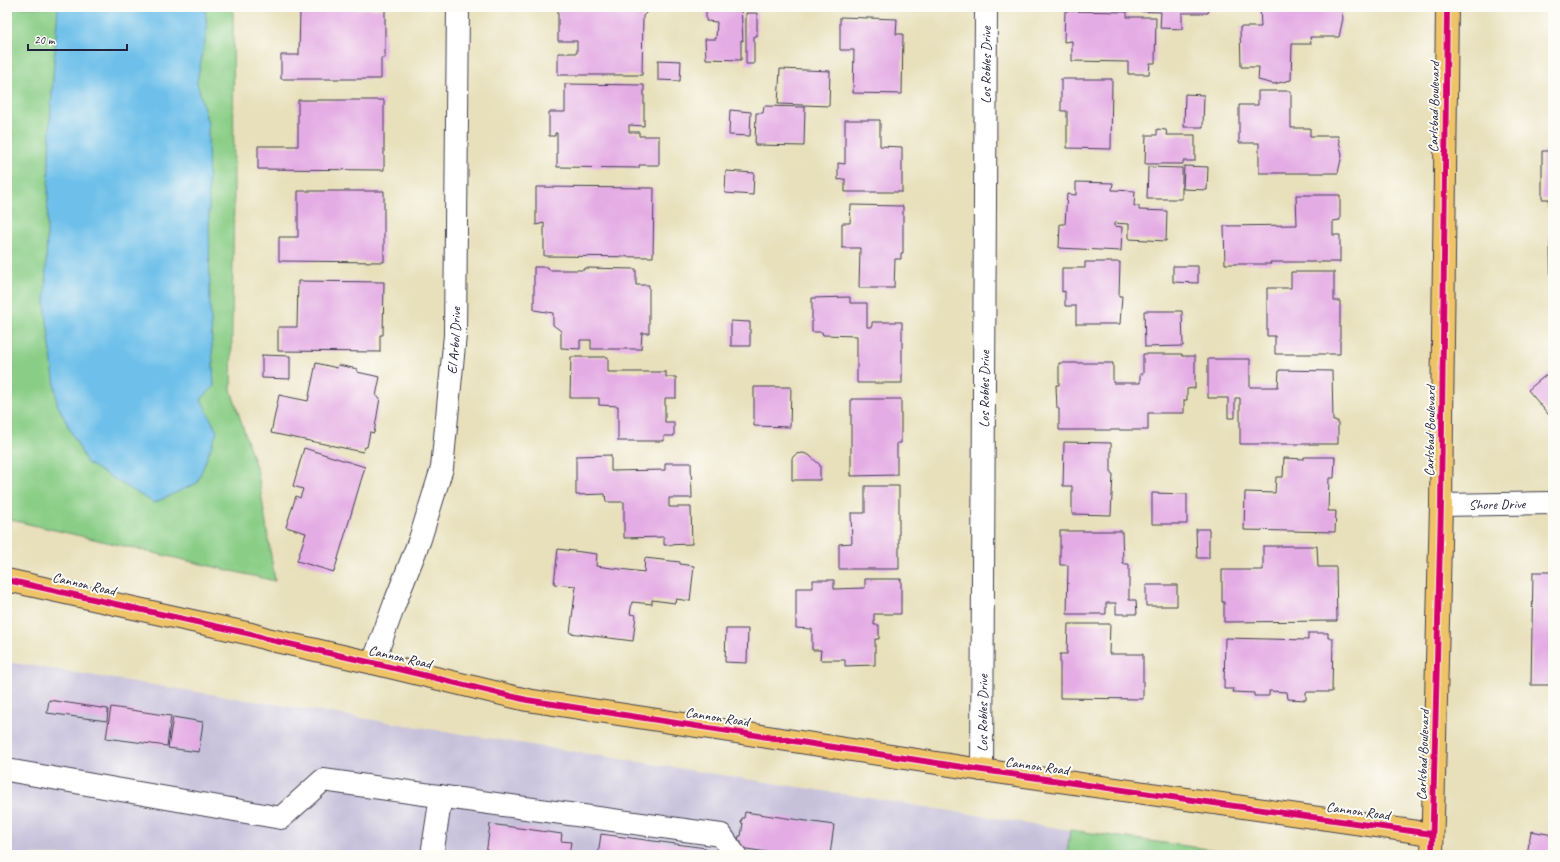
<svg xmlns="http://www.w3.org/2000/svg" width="1560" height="862" viewBox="0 0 1560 862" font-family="Caveat,sans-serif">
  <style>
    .industrial { fill: #c6c0da }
    .green { fill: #89cd86; stroke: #567860 }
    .water { fill: #6ec0ea; stroke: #487192 }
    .building { fill: #e4ace4 }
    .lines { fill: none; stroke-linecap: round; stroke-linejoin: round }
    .minor-casing { stroke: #403e4e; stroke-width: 24 }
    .major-casing { stroke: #403e4e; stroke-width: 24 }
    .minor { stroke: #fff; stroke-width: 22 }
    .major { stroke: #efc469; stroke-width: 22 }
    .cycleway-casing { stroke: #fdfcf7; stroke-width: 8 }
    .cycleway { stroke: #d6006c; stroke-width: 6 }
    .labels { text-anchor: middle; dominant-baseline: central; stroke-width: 4; stroke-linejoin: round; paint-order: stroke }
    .street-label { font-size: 14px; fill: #22223b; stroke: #fdfcf7 }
  </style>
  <rect width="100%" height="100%" fill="#fdfcf7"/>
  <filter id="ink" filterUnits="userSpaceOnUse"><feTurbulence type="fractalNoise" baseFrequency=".025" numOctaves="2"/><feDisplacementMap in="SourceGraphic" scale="8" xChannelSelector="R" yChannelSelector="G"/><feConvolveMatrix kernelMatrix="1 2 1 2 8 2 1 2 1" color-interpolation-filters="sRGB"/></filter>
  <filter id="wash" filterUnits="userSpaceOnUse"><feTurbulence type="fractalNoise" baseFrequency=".012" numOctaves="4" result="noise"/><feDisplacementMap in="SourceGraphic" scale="16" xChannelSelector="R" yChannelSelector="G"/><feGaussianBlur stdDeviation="0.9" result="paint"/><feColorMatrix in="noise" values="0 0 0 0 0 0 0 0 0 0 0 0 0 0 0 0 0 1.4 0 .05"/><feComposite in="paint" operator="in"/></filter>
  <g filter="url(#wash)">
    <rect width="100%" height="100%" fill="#e8e0bb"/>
    <path class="industrial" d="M 7,662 L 1070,830 L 1067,855 L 7,855 Z"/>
    <path class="green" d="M 7,7 L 233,7 L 234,190 L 231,390 L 258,474 L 275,581 L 7,519 Z
      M 1070,830 L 1251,855 L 1067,855 Z"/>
    <path class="water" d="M 58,7 L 205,7 L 207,30 L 197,82 L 208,124 L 210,302 L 214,387 L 201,399 L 217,432 L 197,483 L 154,503 L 87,463 L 57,404 L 45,304 L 50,121 Z"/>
    <g id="blocks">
      <path class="building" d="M 558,7 L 647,7 L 647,12 L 643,16 L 642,75 L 558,75 L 558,53 L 577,53 L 577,41 L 558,41 Z
        M 706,7 L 741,7 L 743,41 L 741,40 L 741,60 L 706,59 L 705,39 L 716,39 L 717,22 L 706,21 Z
        M 1126,7 L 1209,7 L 1208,13 L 1182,13 L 1182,29 L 1160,28 L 1161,12 L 1126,11 Z
        M 1260,7 L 1340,7 L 1343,18 L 1339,37 L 1310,37 L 1311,44 L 1292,44 L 1291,80 L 1274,84 L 1258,80 L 1259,67 L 1241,67 L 1240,27 L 1261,27 Z
        M 300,9 L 385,9 L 385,58 L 381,58 L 381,79 L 281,79 L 281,55 L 299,55 Z
        M 1065,11 L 1126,12 L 1127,12 L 1127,17 L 1156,17 L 1155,63 L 1150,63 L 1149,74 L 1128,74 L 1128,62 L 1072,61 L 1072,41 L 1064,42 Z
        M 746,13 L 757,13 L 757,36 L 754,36 L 754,64 L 746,64 Z
        M 840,17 L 897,19 L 896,34 L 903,34 L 902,94 L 853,93 L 854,50 L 840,50 Z
        M 658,60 L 681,61 L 680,81 L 658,80 Z
        M 780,69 L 830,71 L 829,106 L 778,104 Z
        M 1061,79 L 1112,79 L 1111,149 L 1067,148 L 1067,111 L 1061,111 Z
        M 565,84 L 644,85 L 644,126 L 629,125 L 629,132 L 639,132 L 639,136 L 659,136 L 659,165 L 639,165 L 639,168 L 557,167 L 557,133 L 555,133 L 555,136 L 549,136 L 549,112 L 565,112 Z
        M 1258,91 L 1291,91 L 1291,128 L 1310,128 L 1310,136 L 1338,136 L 1342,155 L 1338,173 L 1259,173 L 1259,143 L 1239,143 L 1239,105 L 1258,105 Z
        M 1185,94 L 1204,95 L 1203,127 L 1184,127 Z
        M 298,100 L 384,100 L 384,170 L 258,169 L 258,146 L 298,146 Z
        M 764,106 L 805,107 L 804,146 L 755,145 L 756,113 L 763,113 Z
        M 730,110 L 751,112 L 750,136 L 729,135 Z
        M 845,120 L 880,120 L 880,146 L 902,147 L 902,192 L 845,192 L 845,179 L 838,180 L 838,163 L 845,164 Z
        M 1549,124 L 1553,124 L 1553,225 L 1549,225 L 1549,199 L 1542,199 L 1542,151 L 1549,151 Z
        M 1157,129 L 1166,130 L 1167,135 L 1195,135 L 1195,161 L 1183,161 L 1183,164 L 1145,164 L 1146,135 L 1157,135 Z
        M 1184,166 L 1208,167 L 1207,190 L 1183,189 Z
        M 1148,167 L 1182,168 L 1182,199 L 1147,199 Z
        M 726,171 L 754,173 L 753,195 L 725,193 Z
        M 1076,182 L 1113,183 L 1112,190 L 1135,191 L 1134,206 L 1139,206 L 1139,210 L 1167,211 L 1166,241 L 1129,239 L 1129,224 L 1114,223 L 1114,226 L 1122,227 L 1121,251 L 1059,248 L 1060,224 L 1065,224 L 1067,194 L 1076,195 Z
        M 536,187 L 654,188 L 653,257 L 544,256 L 544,223 L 536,225 Z
        M 298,191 L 384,191 L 384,262 L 279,261 L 279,237 L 298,237 Z
        M 1296,195 L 1340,195 L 1340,220 L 1333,221 L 1333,235 L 1340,235 L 1340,262 L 1270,262 L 1271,264 L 1225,264 L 1224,226 L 1297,225 Z
        M 851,205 L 903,206 L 903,253 L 901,253 L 901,259 L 895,259 L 894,288 L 859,288 L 860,248 L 842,248 L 842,223 L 850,223 Z
        M 1550,241 L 1553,241 L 1553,305 L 1551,305 Z
        M 1085,262 L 1120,262 L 1119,296 L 1122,296 L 1120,324 L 1076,324 L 1076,306 L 1065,306 L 1065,291 L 1062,292 L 1062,268 L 1085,268 Z
        M 1173,266 L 1198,266 L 1198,283 L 1173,282 Z
        M 534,267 L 548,267 L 549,270 L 584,270 L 584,268 L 636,269 L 636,285 L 649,285 L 649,333 L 642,333 L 641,349 L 591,349 L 591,340 L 580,340 L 580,349 L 561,348 L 561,331 L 553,325 L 553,313 L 534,310 Z
        M 1291,272 L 1334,272 L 1334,301 L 1340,301 L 1340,354 L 1275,354 L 1275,336 L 1267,336 L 1267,288 L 1291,288 Z
        M 298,281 L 384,282 L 383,335 L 380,335 L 380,352 L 278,351 L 278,327 L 297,327 Z
        M 850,297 L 850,303 L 867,303 L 867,327 L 872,327 L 872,322 L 902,322 L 902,383 L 857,383 L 857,336 L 823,335 L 822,332 L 812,332 L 812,298 Z
        M 1551,307 L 1553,307 L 1553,331 L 1550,332 Z
        M 1144,311 L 1182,311 L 1183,346 L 1145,347 Z
        M 731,321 L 750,322 L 750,346 L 731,346 Z
        M 1143,354 L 1182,354 L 1182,356 L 1195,356 L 1195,388 L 1187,389 L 1187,400 L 1184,400 L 1184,413 L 1148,413 L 1148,430 L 1059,430 L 1059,409 L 1057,408 L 1056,385 L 1059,385 L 1059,363 L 1113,363 L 1113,383 L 1140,383 L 1140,374 L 1143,374 Z
        M 262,355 L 290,356 L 290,379 L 262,378 Z
        M 571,357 L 608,357 L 608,372 L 666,372 L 666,377 L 676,377 L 676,398 L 665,398 L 665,422 L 674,422 L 674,436 L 664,436 L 664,441 L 618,441 L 618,406 L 599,405 L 599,398 L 570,398 Z
        M 1208,359 L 1250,359 L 1250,387 L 1278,387 L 1279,370 L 1332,371 L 1333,421 L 1338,421 L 1338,444 L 1240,444 L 1240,398 L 1235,398 L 1235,418 L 1228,418 L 1228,398 L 1208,398 Z
        M 316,363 L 337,368 L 338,365 L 358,369 L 357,372 L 380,377 L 376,396 L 380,398 L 374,433 L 370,432 L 367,447 L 365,447 L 363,452 L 271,433 L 279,395 L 308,401 Z
        M 1553,369 L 1553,420 L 1528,390 Z
        M 754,387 L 791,387 L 790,427 L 754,426 Z
        M 851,399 L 901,399 L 901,443 L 897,443 L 897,475 L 851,476 Z
        M 1064,442 L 1111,443 L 1111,474 L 1113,474 L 1111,515 L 1072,514 L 1072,486 L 1063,486 Z
        M 304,448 L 365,467 L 334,572 L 297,561 L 306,533 L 286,527 L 296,496 L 300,498 L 303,489 L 293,486 Z
        M 803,453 L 809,455 L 820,465 L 820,480 L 792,480 L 792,458 L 796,454 Z
        M 611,455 L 611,471 L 665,470 L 665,463 L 691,463 L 692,498 L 669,498 L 669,507 L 691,507 L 692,544 L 664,545 L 664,537 L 624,538 L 624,502 L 606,502 L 605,494 L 576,495 L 576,456 Z
        M 1304,457 L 1335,457 L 1334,478 L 1329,478 L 1328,511 L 1336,511 L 1335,532 L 1244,530 L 1245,492 L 1275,493 L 1276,477 L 1283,477 L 1284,458 L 1304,459 Z
        M 865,486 L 899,486 L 899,569 L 839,569 L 839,544 L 852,543 L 851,513 L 865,513 Z
        M 1152,493 L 1187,494 L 1187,524 L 1152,524 Z
        M 1196,529 L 1209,529 L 1209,558 L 1197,558 Z
        M 1060,531 L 1122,531 L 1123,564 L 1129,564 L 1129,600 L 1136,600 L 1137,614 L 1116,614 L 1116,603 L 1106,603 L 1106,614 L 1067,614 L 1068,565 L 1060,565 Z
        M 1263,546 L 1317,546 L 1318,567 L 1336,567 L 1337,621 L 1224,622 L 1224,602 L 1222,602 L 1222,570 L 1263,570 Z
        M 558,549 L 597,554 L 596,566 L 644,572 L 645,558 L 680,562 L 680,564 L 694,566 L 690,601 L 676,599 L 675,603 L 652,600 L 652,604 L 632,602 L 630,614 L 636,615 L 633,641 L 570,633 L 576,586 L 554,584 Z
        M 1533,572 L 1553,572 L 1553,685 L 1531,685 Z
        M 865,579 L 901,579 L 901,614 L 874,614 L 874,625 L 879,625 L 879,639 L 875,639 L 875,665 L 845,666 L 845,660 L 820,660 L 821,650 L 812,650 L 812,629 L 796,628 L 796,588 L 813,588 L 813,580 L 834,580 L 834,589 L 865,588 Z
        M 1146,585 L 1177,585 L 1177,606 L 1146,606 Z
        M 1068,624 L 1110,624 L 1109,654 L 1143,654 L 1143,699 L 1060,698 L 1060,654 L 1067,654 Z
        M 726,629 L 748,629 L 747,663 L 725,662 Z
        M 1308,633 L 1328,633 L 1328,638 L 1333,638 L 1332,692 L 1306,692 L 1306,700 L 1288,699 L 1287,692 L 1269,691 L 1269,696 L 1254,696 L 1254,693 L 1233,692 L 1234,689 L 1224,689 L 1225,638 L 1308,640 Z
        M 49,700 L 108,709 L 107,721 L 47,713 Z
        M 111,707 L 171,716 L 167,746 L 106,738 Z
        M 173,717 L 203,722 L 199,752 L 168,748 Z
        M 745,812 L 834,825 L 830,855 L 787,855 L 740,848 L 741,841 L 738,841 L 739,836 L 741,836 L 743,823 L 741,823 L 742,818 L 744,818 Z
        M 490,824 L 562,834 L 561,841 L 571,842 L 569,855 L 486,855 Z
        M 1531,831 L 1553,835 L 1553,855 L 1527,855 Z
        M 601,834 L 706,848 L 705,855 L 598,855 Z"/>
    </g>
  </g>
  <g filter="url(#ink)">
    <use href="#blocks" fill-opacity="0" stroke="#403e4e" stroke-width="1"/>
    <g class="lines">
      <defs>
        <g id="minor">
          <path id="s1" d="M 1441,505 L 1553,503"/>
          <path id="s2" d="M 373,663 L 396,600 L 420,539 L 442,468 L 455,335 L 458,7"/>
          <path d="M 7,770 L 281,818 L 323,780 L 721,835 L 735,855"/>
          <path id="s3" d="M 982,770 L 986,7"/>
          <path d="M 432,855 L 441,796"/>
        </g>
        <path id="major" d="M 7,580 L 251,634 L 267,639 L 373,663 L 527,700 L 982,770 L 1432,834
          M 1432,855 L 1441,505 L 1447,7"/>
      </defs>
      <use href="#minor" class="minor-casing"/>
      <use href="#major" class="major-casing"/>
      <use href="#minor" class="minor"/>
      <use href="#major" class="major"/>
      <defs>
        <path id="cycleway" d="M 7,580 L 251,634 L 267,639 L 373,663 L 527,700 L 982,770 L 1432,834
          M 1432,855 L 1441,505 L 1447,7"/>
      </defs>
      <use href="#cycleway" class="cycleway-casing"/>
      <use href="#cycleway" class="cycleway"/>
    </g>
  </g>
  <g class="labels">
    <g class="street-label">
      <text stroke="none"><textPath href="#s3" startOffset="705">Los Robles Drive</textPath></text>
      <text transform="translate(1434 107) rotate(-89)">Carlsbad Boulevard</text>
      <text stroke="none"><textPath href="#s2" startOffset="335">El Arbol Drive</textPath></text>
      <text stroke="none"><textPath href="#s3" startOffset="381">Los Robles Drive</textPath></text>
      <text transform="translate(1430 431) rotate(-89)">Carlsbad Boulevard</text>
      <text stroke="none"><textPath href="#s1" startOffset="56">Shore Drive</textPath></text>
      <text transform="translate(84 584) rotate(13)">Cannon Road</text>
      <text transform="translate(400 657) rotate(13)">Cannon Road</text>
      <text stroke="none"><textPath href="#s3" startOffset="57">Los Robles Drive</textPath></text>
      <text transform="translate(717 717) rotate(9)">Cannon Road</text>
      <text transform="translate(1423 755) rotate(-88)">Carlsbad Boulevard</text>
      <text transform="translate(1037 766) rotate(8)">Cannon Road</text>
      <text transform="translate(1358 811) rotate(8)">Cannon Road</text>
    </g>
  </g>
  <rect width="1560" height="862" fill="none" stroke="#fdfcf7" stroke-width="24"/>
  <path d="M28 44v6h99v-6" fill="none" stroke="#22223b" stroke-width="2"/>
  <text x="34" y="44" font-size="12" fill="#22223b" stroke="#fdfcf7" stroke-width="3" paint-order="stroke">20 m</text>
</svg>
